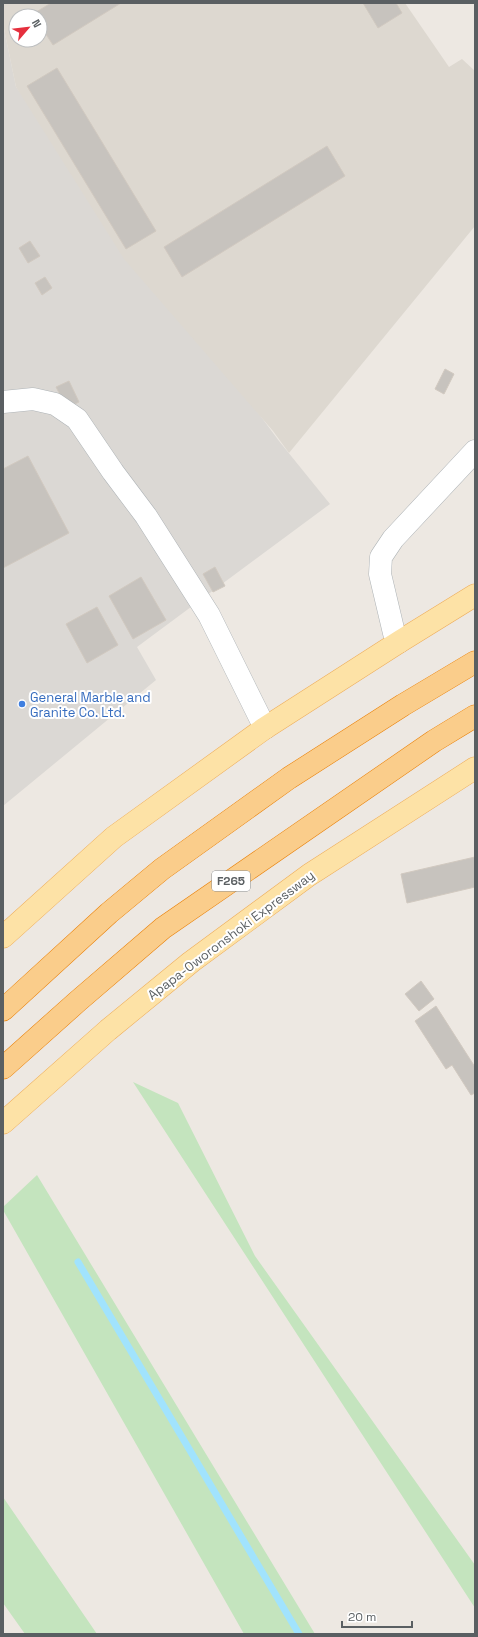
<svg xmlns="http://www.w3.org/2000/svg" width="478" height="1637" viewBox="0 0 478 1637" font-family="'Space Grotesk',sans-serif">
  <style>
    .industrial { fill: #dbd8d4 }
    .education { fill: #ddd8d0; fill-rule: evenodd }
    .green { fill: #c4e4be }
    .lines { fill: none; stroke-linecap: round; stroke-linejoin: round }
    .stream { stroke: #a1e3fd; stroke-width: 7 }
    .building { fill: #c7c3be; stroke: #d1c9c0 }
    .minor-casing { stroke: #afb4b7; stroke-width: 23 }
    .major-casing { stroke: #eead5a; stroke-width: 23 }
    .highway-casing { stroke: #e97f05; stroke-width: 23 }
    .minor { stroke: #fff; stroke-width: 22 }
    .major { stroke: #fde2a6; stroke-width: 22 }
    .highway { stroke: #facd8b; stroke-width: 22 }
    .shop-dot { fill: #3f7fe0; stroke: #fff; stroke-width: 1.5 }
    .labels { text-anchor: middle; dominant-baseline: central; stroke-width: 4; stroke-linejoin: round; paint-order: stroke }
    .shield { fill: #fff; stroke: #8c8f91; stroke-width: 1 }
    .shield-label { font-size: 12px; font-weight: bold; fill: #5a5f62 }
    .shop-label { font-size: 13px; fill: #366cbe; stroke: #fff; text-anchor: start }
    .street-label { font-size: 13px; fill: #5a5f62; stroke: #fff }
  </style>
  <rect width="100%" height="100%" fill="#ede8e2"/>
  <path class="industrial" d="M 3,24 L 16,87 L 279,441 L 330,504 L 137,647 L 156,680 L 3,806 Z"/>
  <path class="education" d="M 3,3 L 405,3 L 449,67 L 462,59 L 475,71 L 475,226 L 289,453 L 273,431 L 124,259 L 16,87 L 3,24 ZM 16,16 L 40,16 L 40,40 L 16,40 Z"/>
  <path class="green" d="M 133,1082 L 178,1103 L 255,1256 L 475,1565 L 475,1608 Z
    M 37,1175 L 315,1634 L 244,1634 L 3,1210 L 3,1207 Z
    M 3,1497 L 97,1634 L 25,1634 L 3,1603 Z"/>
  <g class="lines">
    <path class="stream" d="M 78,1262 L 299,1634"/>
  </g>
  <path class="building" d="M 51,3 L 121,3 L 53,45 L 40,25 L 40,16 L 35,16 L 33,14 Z
    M 363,3 L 396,3 L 402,13 L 378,28 Z
    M 57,68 L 156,231 L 126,249 L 27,86 Z
    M 327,146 L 345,176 L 182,277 L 164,247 Z
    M 30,241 L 40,256 L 28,263 L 19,248 Z
    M 45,277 L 52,288 L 42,295 L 35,283 Z
    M 445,369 L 454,374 L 444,394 L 435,389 Z
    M 69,381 L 79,402 L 67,408 L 56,387 Z
    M 28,456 L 69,533 L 3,568 L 3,469 Z
    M 215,567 L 225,586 L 213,592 L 203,574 Z
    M 141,577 L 166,620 L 133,639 L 109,596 Z
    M 97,607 L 118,645 L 87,663 L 66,624 Z
    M 475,857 L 475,887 L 407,903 L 401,874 Z
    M 421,981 L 434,999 L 419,1011 L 405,994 Z
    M 436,1006 L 475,1067 L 475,1093 L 471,1095 L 452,1065 L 446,1069 L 415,1021 Z"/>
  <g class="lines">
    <defs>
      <path id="minor" d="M 3,402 L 33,399 L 55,404 L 77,419 L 113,472 L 146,516 L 209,615 L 265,728
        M 399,642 L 394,633 L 380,574 L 381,557 L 393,539 L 475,451"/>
      <path id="major" d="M 3,937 L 114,837 L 265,728 L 399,642 L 475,595
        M 3,1123 L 108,1030 L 191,962 L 309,875 L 475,768"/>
      <path id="highway" d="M 3,1010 L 109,913 L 162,869 L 289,778 L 403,705 L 475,662
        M 3,1068 L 78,1001 L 163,928 L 434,741 L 475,716"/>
    </defs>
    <use href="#minor" class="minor-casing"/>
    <use href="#major" class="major-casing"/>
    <use href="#highway" class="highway-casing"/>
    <use href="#minor" class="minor"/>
    <use href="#major" class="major"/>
    <use href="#highway" class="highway"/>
  </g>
  <circle class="shop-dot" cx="22" cy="704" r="4"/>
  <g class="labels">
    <rect class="shield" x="212" y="871" width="38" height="20" rx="3"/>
    <g class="shield-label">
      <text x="231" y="881">F265</text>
    </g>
    <g class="shop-label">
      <text x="30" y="697">General Marble and<tspan x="30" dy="15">Granite Co. Ltd.</tspan></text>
    </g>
    <g class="street-label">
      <text transform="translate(231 935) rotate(-37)">Apapa-Oworonshoki Expressway</text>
    </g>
  </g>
  <rect width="478" height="1637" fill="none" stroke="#5a5f62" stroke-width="8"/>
  <g transform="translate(28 28) rotate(62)"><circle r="19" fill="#ffffff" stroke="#bdbfc0"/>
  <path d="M0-3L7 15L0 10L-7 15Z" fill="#e52f3d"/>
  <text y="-6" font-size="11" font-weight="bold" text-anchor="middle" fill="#5a5f62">N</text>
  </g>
  <path d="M342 1621v6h70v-6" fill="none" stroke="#5a5f62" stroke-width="2"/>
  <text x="348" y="1621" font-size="12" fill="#5a5f62" stroke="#ffffff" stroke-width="3" paint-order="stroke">20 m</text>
</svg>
